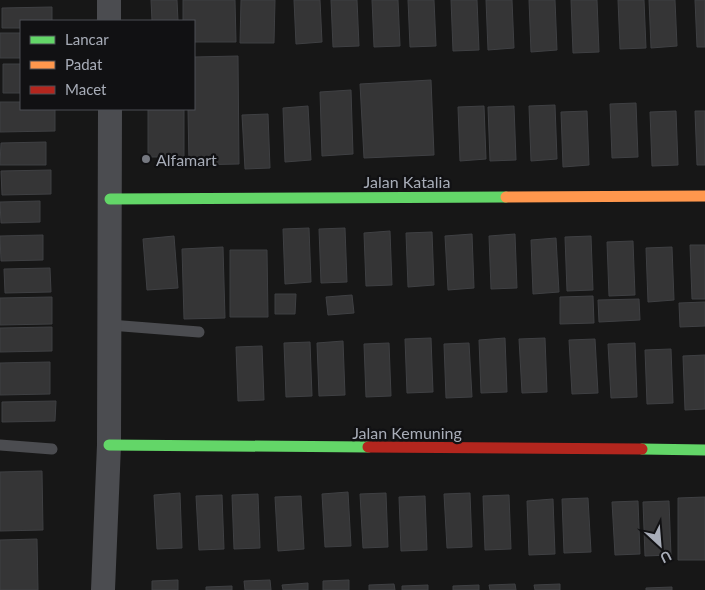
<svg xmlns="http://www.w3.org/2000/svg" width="705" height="590" viewBox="0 0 705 590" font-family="Lato,sans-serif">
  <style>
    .building { fill: #353536; stroke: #3f4043 }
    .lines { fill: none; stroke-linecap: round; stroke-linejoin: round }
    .lane { stroke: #4b4c50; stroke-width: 11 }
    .street { stroke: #4b4c50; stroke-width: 24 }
    .fast { stroke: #63d668; stroke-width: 11 }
    .slow { stroke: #ff974d; stroke-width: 11 }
    .jam { stroke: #b3261e; stroke-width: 11 }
    .poi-dot { fill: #757880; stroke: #111113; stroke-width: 2 }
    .labels { text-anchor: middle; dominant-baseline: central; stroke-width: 4.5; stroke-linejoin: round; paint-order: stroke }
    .poi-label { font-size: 16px; fill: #a8adb8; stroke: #111113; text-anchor: start }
    .street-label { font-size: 16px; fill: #a8adb8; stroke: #111113 }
  </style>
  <rect width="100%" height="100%" fill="#171717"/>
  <path class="building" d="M 151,0 L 177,0 L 178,21 L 152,21 Z
    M 183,0 L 235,0 L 236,42 L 194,42 L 194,21 L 183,21 Z
    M 241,0 L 275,0 L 274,43 L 240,43 Z
    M 294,0 L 320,0 L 322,42 L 296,44 Z
    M 331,0 L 357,0 L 359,46 L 333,47 Z
    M 372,0 L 398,0 L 400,46 L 374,47 Z
    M 408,0 L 434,0 L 436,46 L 410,47 Z
    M 451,0 L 477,0 L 479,50 L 453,51 Z
    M 486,0 L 512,0 L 514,48 L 488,50 Z
    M 529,0 L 555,0 L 557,50 L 531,52 Z
    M 571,0 L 597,0 L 599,52 L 573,53 Z
    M 618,0 L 644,0 L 646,48 L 620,49 Z
    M 649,0 L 675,0 L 677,46 L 651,48 Z
    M 695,0 L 705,0 L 705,47 L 697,47 Z
    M 52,7 L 52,21 L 21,21 L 21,28 L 2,28 L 2,8 Z
    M 0,33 L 21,33 L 21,58 L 0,58 Z
    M 238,56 L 239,164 L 189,165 L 188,109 L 194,109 L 194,57 Z
    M 3,64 L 21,64 L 21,93 L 3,93 Z
    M 431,80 L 434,155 L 364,158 L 360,84 Z
    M 351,90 L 353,154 L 322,156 L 320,92 Z
    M 0,102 L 21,102 L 21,109 L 55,109 L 55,131 L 0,132 Z
    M 636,103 L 638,157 L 612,158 L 610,104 Z
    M 555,105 L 557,159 L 531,161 L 529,106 Z
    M 308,106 L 311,160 L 285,162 L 283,108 Z
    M 484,106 L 486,159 L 460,161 L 458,107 Z
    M 514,106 L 516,160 L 490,161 L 488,107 Z
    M 148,109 L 184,109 L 184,157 L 148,157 Z
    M 587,111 L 589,165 L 563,167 L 561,112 Z
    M 676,111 L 678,165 L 652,166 L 650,112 Z
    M 695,111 L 705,111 L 705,165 L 697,165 Z
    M 268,114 L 270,168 L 245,169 L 242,115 Z
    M 46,142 L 46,165 L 0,165 L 1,143 Z
    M 51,170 L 51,194 L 2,195 L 1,171 Z
    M 40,201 L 40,222 L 1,223 L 0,202 Z
    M 309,228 L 311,282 L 285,284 L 283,229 Z
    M 345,228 L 347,282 L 321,283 L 319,229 Z
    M 390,231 L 392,285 L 366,286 L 364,233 Z
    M 432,232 L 434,285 L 408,287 L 406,233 Z
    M 472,234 L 474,288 L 448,290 L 445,236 Z
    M 515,234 L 517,288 L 491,289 L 489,236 Z
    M 43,235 L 43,260 L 1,261 L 0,236 Z
    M 174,236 L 178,288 L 147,290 L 143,239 Z
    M 591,236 L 593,290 L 567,291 L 565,237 Z
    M 556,238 L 559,292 L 533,294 L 531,240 Z
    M 633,241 L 635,295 L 609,296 L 607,242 Z
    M 690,245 L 705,245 L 705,299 L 692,299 Z
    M 223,247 L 225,318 L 184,319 L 182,249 Z
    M 672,247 L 674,300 L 648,302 L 646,248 Z
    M 230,250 L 267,250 L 268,317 L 230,317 Z
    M 50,268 L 51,292 L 5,293 L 4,269 Z
    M 275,294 L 296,294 L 295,314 L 275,314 Z
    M 352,295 L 354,313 L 328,315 L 326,297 Z
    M 593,296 L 594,323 L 560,324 L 560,297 Z
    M 52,297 L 52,324 L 0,325 L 0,298 Z
    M 639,299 L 640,320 L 599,322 L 598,300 Z
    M 705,302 L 705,326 L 680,327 L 679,303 Z
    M 52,327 L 52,351 L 0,352 L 0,328 Z
    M 431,338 L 433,392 L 407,393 L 405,339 Z
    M 505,338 L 507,392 L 481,393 L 479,340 Z
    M 545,338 L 547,392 L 522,393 L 519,339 Z
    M 595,339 L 598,393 L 572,394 L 569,340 Z
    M 343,341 L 345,395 L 319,396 L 317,343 Z
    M 310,342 L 312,396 L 286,397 L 284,343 Z
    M 389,343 L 391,396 L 366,397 L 364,344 Z
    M 469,343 L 472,397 L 446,398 L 444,344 Z
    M 635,343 L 637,397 L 611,398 L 608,344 Z
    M 262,346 L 264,400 L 238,401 L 236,347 Z
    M 671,349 L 673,403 L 647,404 L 645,350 Z
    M 705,355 L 705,409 L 685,410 L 683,356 Z
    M 50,362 L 50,394 L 0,395 L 0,363 Z
    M 56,401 L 55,421 L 2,422 L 2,402 Z
    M 42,471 L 43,530 L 0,531 L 0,472 Z
    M 348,492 L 351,546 L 325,547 L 322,494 Z
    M 180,493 L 182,548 L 157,549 L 154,495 Z
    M 386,493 L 388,547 L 363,548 L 360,494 Z
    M 470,493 L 472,547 L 447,548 L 444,494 Z
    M 258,494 L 260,548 L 234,549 L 232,495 Z
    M 222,495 L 224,549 L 199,550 L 196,496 Z
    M 509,495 L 511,549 L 485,550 L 483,496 Z
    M 301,496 L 304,549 L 278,551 L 275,497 Z
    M 425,496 L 427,550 L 401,551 L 399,497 Z
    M 705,497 L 705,560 L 678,560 L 678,498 Z
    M 588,498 L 591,552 L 564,553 L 562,499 Z
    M 553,499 L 555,554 L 529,555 L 527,501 Z
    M 638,501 L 640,554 L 615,555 L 612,502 Z
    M 669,501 L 671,555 L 645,556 L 643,502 Z
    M 37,539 L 38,590 L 0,590 L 0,540 Z
    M 178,580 L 178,590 L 152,590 L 152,581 Z
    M 270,580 L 271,590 L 245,590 L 244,581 Z
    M 349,580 L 349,590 L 323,590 L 323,581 Z
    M 308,583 L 308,590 L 283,590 L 282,585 Z
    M 394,584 L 395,590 L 369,590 L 369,585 Z
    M 515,584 L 516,590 L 490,590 L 489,585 Z
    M 560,584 L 560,590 L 535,590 L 534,585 Z
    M 428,585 L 428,590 L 402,590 L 402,586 Z
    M 479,585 L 479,590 L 453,590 L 453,586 Z
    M 232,586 L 232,590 L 206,590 L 206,587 Z
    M 672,587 L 672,590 L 646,590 L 646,588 Z"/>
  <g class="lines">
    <path class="lane" d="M 110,325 L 199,332
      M 0,445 L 52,449"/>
    <path class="street" d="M 109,0 L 109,21
      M 103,590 L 109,445 L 110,109"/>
    <path class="fast" d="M 110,199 L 506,197
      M 109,445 L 368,447
      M 642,449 L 705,450"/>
    <path class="slow" d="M 506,197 L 705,196"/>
    <path class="jam" d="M 368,447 L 642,449"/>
  </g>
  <circle class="poi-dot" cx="146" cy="159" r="5"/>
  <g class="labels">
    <g class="poi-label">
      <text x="156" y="159">Alfamart</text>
    </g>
    <g class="street-label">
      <text x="407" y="181">Jalan Katalia</text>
      <text x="407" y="432">Jalan Kemuning</text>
    </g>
  </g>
  <rect x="20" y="20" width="175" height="90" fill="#111113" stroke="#4d4f55"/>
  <rect x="30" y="36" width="25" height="8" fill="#63d668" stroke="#4d4f55"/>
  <text x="65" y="45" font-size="15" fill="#a8adb8">Lancar</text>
  <rect x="30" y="61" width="25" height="8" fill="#ff974d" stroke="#4d4f55"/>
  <text x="65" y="70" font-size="15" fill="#a8adb8">Padat</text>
  <rect x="30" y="86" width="25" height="8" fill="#b3261e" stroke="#4d4f55"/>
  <text x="65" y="95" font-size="15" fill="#a8adb8">Macet</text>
  <g transform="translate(660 545) rotate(154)" stroke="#111113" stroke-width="4" paint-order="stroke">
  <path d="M0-4L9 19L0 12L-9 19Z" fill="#a8adb8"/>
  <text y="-8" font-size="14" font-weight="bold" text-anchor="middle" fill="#a8adb8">U</text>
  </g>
</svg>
